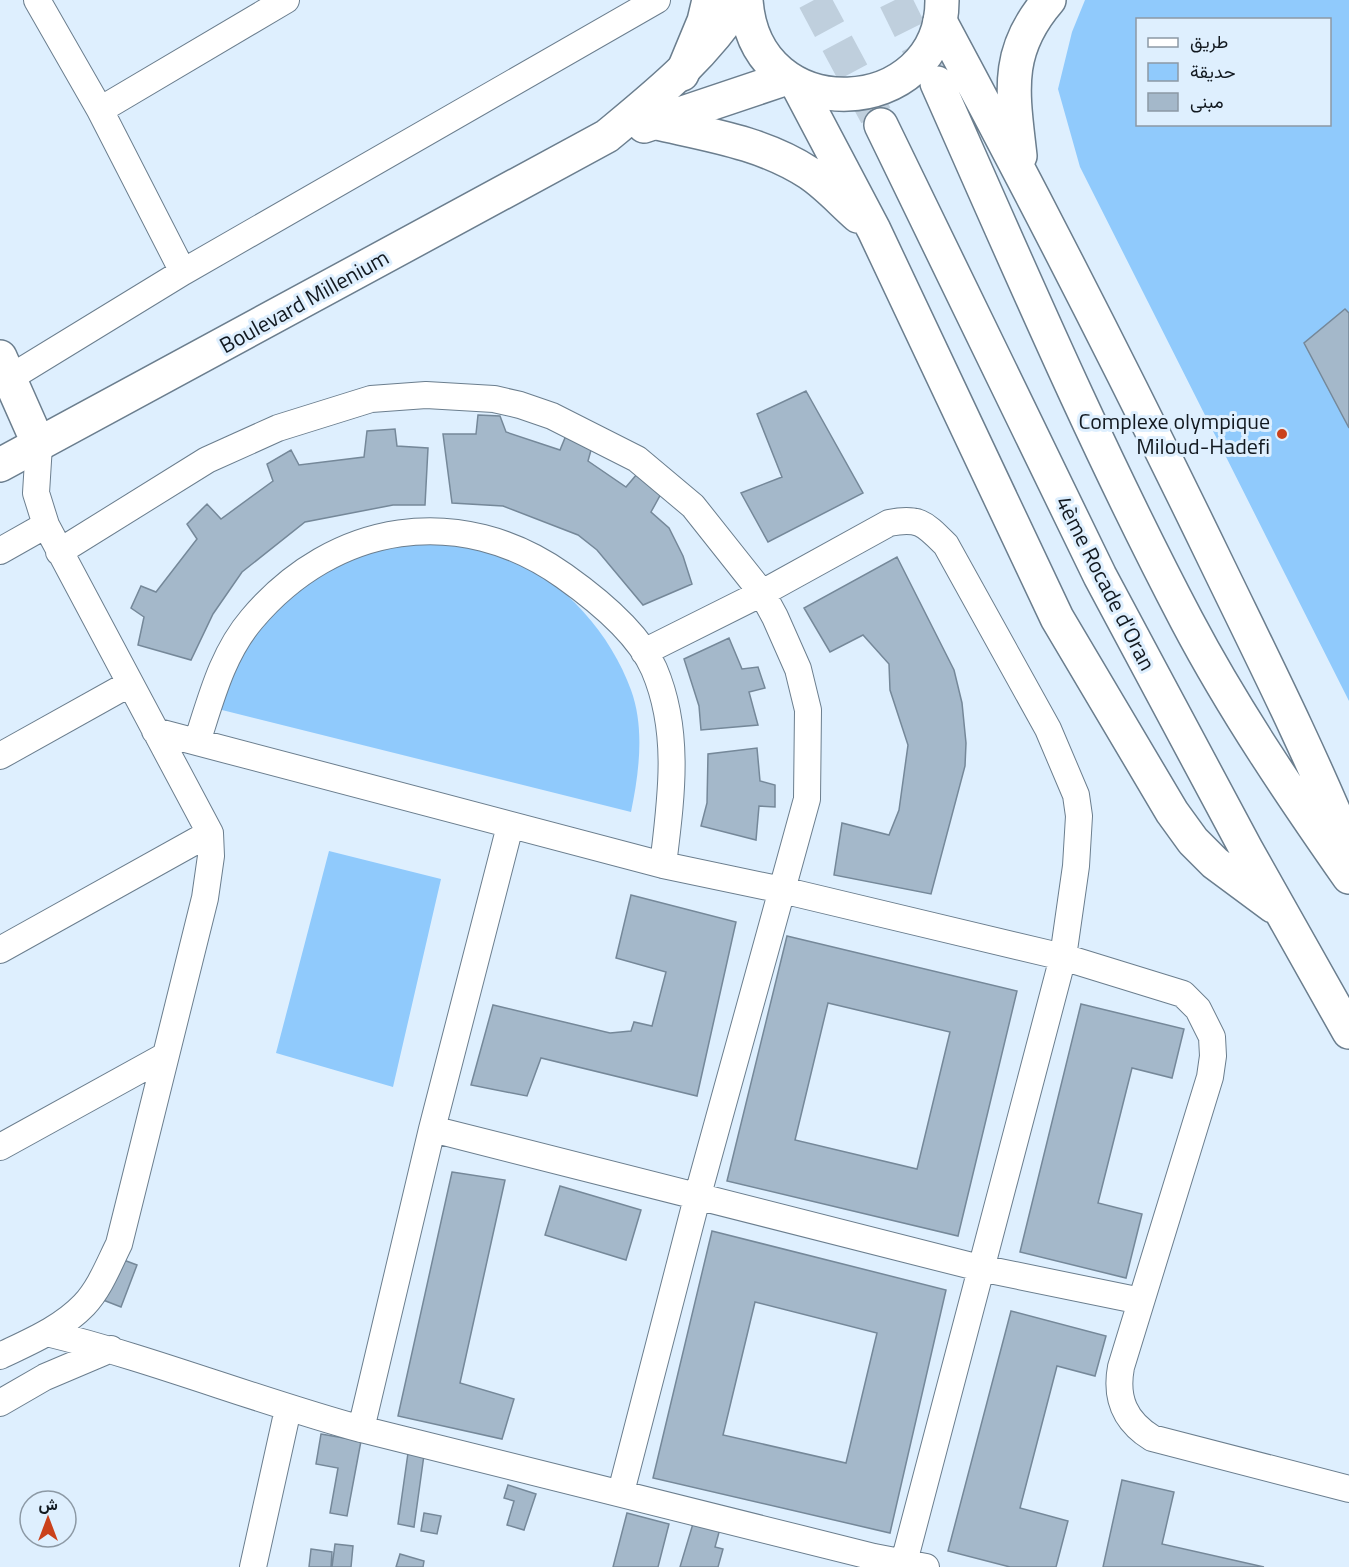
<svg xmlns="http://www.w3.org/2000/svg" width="1349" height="1567" viewBox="0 0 1349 1567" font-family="'Titillium Web',Vazirmatn,sans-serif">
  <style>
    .green { fill: #90cafc; fill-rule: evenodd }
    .building { fill: #a4b8ca; stroke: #758899; stroke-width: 1.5; fill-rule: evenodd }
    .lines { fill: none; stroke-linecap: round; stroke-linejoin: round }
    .highway-tunnel { stroke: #bfcfdd; stroke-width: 33; stroke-dasharray: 33 16; stroke-linecap: butt }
    .street-casing { stroke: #6b7e8e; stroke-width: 28 }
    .secondary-casing { stroke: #6b7e8e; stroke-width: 36 }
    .highway-casing { stroke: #6b7e8e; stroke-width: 36 }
    .street { stroke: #fff; stroke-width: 26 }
    .secondary { stroke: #fff; stroke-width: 33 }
    .highway { stroke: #fff; stroke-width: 33 }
    .poi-dot { fill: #ca411b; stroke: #deeffe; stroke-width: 2 }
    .labels { text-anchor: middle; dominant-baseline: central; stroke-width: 6; stroke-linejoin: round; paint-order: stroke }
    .street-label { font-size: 22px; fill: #121920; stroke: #deeffe }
    .poi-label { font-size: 22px; fill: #121920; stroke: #deeffe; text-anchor: end }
  </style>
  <rect width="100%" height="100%" fill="#deeffe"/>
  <path class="green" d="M 1085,0 L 1349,0 L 1349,701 L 1080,167 L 1058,89 L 1072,32 ZM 1138,20 L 1330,20 L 1330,124 L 1138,124 Z
    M 399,540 C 424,543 451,543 476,547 C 546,560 608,625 631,690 C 645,728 639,773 631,812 L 210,707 L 257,625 L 310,574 Z
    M 329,851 L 441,879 L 393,1087 L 276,1053 Z"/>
  <path class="building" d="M 1345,309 L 1349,313 L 1349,428 L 1304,343 Z
    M 806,391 L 863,493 L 768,542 L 741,493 L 782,477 L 757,414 Z
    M 478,415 L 500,416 L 506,432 L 560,450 L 567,433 L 593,443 L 588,461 L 626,487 L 637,474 L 662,492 L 651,512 L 669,528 L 683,556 L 692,584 L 643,605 L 597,550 L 578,535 L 503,506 L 452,503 L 443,434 L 476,434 Z
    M 395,429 L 397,446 L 428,448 L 425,505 L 393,505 L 305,522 L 242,572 L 213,614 L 191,660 L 138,645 L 144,617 L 131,608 L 141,586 L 156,592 L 197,539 L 187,524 L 207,504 L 221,519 L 273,481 L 267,464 L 291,450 L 299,465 L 364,457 L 367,431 Z
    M 897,557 L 954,670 L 962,703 L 966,743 L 965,766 L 931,894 L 834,875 L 842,823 L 889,835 L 899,810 L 908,745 L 890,690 L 889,664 L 863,635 L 830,652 L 804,608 Z
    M 729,638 L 742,669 L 758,667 L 765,688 L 749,692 L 758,725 L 701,730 L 699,706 L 684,659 Z
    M 757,748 L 760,781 L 775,785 L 775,807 L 759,806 L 756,840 L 701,826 L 707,803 L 708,754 Z
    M 631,895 L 736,922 L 697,1096 L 541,1058 L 527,1096 L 471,1085 L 493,1005 L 610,1033 L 631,1031 L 634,1022 L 652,1026 L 666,972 L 616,958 Z
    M 787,936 L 1017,991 L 958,1236 L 727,1181 ZM 828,1003 L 950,1032 L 917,1169 L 795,1140 Z
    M 1081,1004 L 1184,1029 L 1172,1078 L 1132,1068 L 1098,1203 L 1142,1214 L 1126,1278 L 1020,1252 Z
    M 452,1172 L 505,1180 L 460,1383 L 514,1399 L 502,1439 L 398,1416 Z
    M 560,1186 L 641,1210 L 626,1260 L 545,1235 Z
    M 712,1231 L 946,1290 L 890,1533 L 653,1478 ZM 755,1302 L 877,1333 L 846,1463 L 723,1435 Z
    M 113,1256 L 137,1265 L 121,1307 L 98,1298 Z
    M 1011,1311 L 1106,1336 L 1095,1376 L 1057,1366 L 1020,1508 L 1068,1521 L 1056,1567 L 1010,1567 L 948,1551 Z
    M 321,1434 L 361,1441 L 347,1516 L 330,1513 L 338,1468 L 316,1464 Z
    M 408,1453 L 424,1455 L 414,1527 L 398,1524 Z
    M 1122,1480 L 1174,1492 L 1162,1544 L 1264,1567 L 1103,1567 Z
    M 508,1485 L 536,1494 L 524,1530 L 507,1525 L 514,1501 L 504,1498 Z
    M 424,1513 L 441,1516 L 437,1534 L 421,1531 Z
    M 627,1513 L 669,1524 L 658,1567 L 613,1567 Z
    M 695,1517 L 721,1525 L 715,1547 L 723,1549 L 718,1567 L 680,1567 Z
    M 335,1544 L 353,1546 L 351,1567 L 332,1567 Z
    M 311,1549 L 332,1552 L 331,1567 L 309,1567 Z
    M 400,1554 L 424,1561 L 423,1567 L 396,1567 Z"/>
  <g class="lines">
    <path class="highway-tunnel" d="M 814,0 L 881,125
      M 895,0 L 934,79"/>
    <defs>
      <path id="street" d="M 37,0 L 100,110 L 183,272
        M 100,110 L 286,0
        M 0,384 L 183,272 L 657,0
        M 0,551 L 46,525
        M 59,552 L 207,460 L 278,428 L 371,399 L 426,395 L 494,399 L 520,405 L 552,416 L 637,459 L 693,506 L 762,593 L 775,617 L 798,669 L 808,710 L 807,799 L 697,1198 L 621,1492
        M 644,652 L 762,593 L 889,523 C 920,517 925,524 946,545 L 1048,729 L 1076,795 L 1079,816 L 1076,866 L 1063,957 L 904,1562
        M 155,731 L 663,865 L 782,890 L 1063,957 L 1183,994 L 1198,1009 L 1212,1037 L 1213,1056 L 1210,1077 L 1121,1367 C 1115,1399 1125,1421 1152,1438 L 1349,1489
        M 197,742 C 211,699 222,654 252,619 C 334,522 460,502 564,576 C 595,598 638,632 654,669 C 681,732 671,799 663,865
        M 0,756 L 129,684
        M 0,950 L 210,833
        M 432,1129 L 980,1268 L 1141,1301
        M 0,1147 L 165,1056
        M 47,1333 C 153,1359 255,1400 361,1429 L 874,1557 L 926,1567
        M 0,1356 C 29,1342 61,1329 84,1305 C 100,1288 109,1264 119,1244 L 205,898 L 211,856 L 210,833 L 46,525 L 36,493 L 39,445
        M 0,1403 L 45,1377 L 111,1349
        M 361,1429 L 432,1129 L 510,826
        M 253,1567 L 288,1409"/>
      <path id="secondary" d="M 746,0 C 755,132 943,119 942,0
        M 644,126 L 787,78
        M 0,357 L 39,445
        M 0,465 L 607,136 C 660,92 703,58 741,0"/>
      <path id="highway" d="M 940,21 C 1036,200 1128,380 1216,562 C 1262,657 1309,750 1349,848
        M 682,74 L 704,21 L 709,0
        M 937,83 C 1017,263 1095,446 1187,621 C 1234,710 1291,794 1349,877
        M 797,84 L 874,230 L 1057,618 L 1172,812 L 1193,841 L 1215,863 L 1273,906
        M 657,123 C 710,135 763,143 809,173 C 827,185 842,202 858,216
        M 881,125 L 1100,576 L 1246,849 L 1349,1032
        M 1020,156 C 1013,93 1004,52 1049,0"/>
    </defs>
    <use href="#street" class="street-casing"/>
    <use href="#secondary" class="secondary-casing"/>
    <use href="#highway" class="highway-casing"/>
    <use href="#street" class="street"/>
    <use href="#secondary" class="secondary"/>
    <use href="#highway" class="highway"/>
  </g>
  <circle class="poi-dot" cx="1282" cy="434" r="6"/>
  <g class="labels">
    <g class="street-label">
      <text transform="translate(304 301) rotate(-29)">Boulevard Millenium</text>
      <text transform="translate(1106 583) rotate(63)">4ème Rocade d'Oran</text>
    </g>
    <g class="poi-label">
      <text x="1270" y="421">Complexe olympique<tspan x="1270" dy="25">Miloud-Hadefi</tspan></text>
    </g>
  </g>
  <rect x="1136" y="18" width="195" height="108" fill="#deeffe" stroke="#8c99a5" stroke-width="1.5"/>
  <rect x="1148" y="38" width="30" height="9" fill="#ffffff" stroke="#8c99a5" stroke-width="1.5"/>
  <text x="1190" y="48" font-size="18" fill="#121920">طريق</text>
  <rect x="1148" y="63" width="30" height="18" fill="#90cafc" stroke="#8c99a5" stroke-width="1.5"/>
  <text x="1190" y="78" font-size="18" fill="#121920">حديقة</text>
  <rect x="1148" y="93" width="30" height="18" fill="#a4b8ca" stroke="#8c99a5" stroke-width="1.5"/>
  <text x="1190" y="108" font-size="18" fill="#121920">مبنى</text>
  <g transform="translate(48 1519)"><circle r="28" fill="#deeffe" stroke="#8c99a5" stroke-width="1.5"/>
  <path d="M0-4.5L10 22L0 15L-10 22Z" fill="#ca411b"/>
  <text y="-9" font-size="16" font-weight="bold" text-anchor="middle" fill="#121920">ش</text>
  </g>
</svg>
